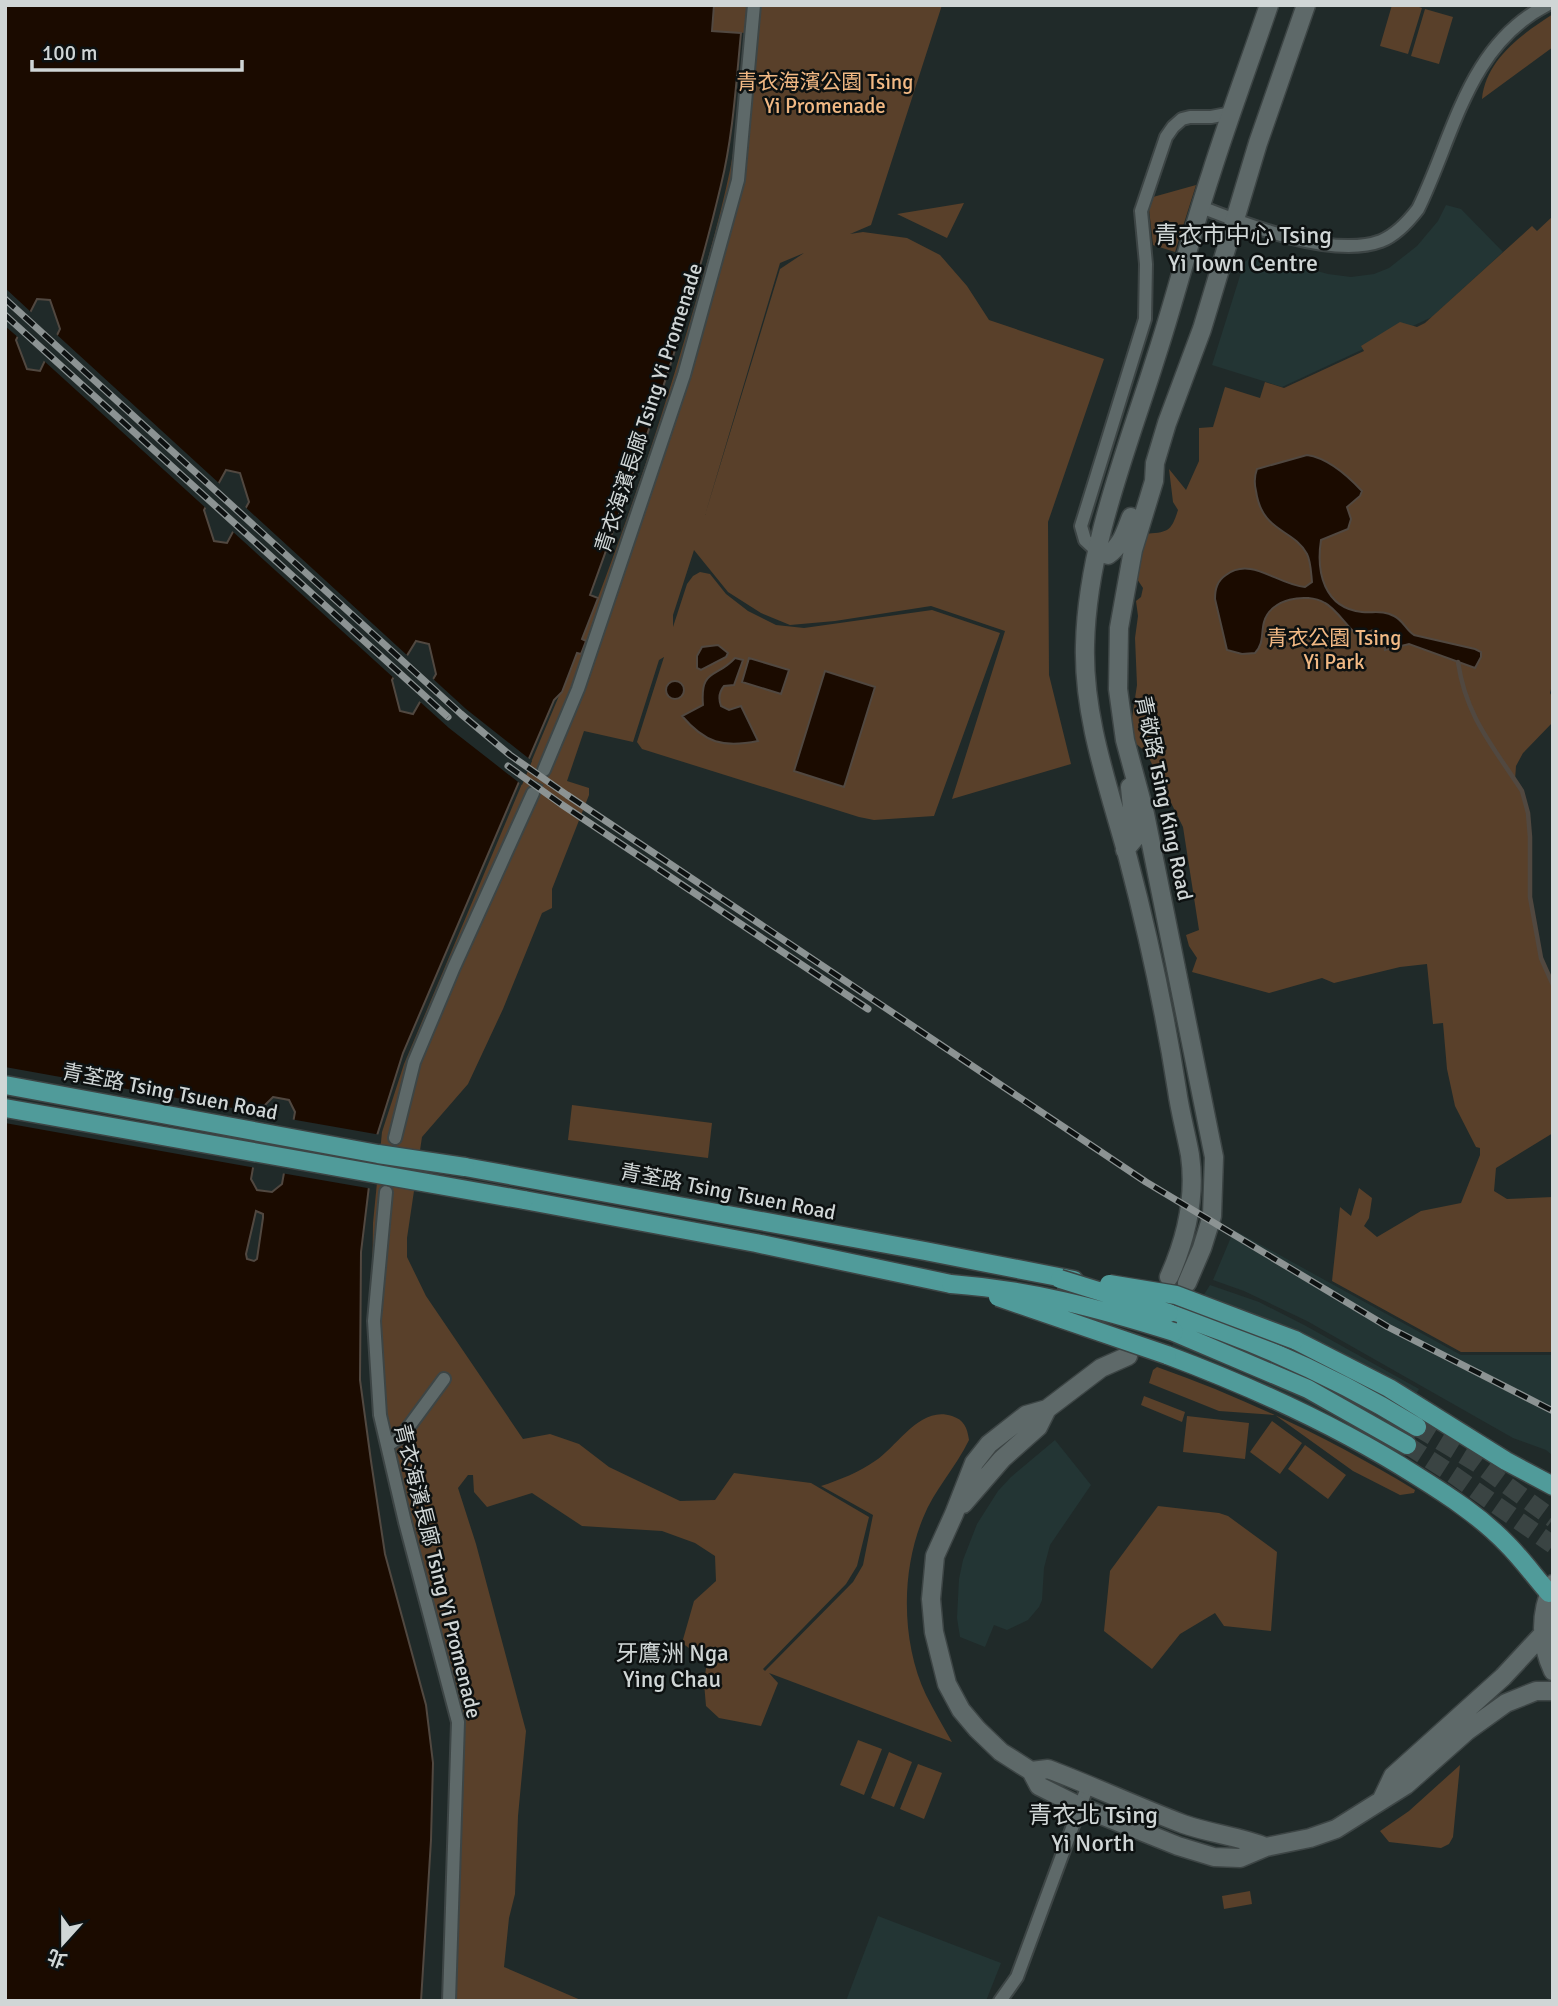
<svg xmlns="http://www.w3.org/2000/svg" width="1558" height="2006" viewBox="0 0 1558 2006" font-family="Signika,'Noto Sans TC',sans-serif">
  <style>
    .built { fill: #233534 }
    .green { fill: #59402a; fill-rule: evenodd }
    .water { fill: #1b0b00; stroke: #514840; stroke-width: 2; fill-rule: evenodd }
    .pier { fill: #202a29 }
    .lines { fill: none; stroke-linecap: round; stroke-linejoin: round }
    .stream { stroke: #514840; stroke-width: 4.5 }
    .street-tunnel { stroke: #3a4443; stroke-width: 12; stroke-dasharray: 12 6; stroke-linecap: butt }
    .primary-tunnel { stroke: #3a4443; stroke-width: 18; stroke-dasharray: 18 9; stroke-linecap: butt }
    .street-casing { stroke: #3d4545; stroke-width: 16 }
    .secondary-casing { stroke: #3d4545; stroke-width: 21 }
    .primary-casing { stroke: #3d4545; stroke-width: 21 }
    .street { stroke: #5e6969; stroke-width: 12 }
    .secondary { stroke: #5e6969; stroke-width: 18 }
    .primary { stroke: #509b9a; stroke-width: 18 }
    .rail-casing { stroke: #8c9393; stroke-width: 7 }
    .rail { stroke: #0d1111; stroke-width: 4.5; stroke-dasharray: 13; stroke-linecap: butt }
    .primary-bridge-casing { stroke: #3d4545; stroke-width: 21; stroke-linecap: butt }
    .primary-bridge { stroke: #509b9a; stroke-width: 18 }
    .labels { text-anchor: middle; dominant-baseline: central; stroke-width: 5; stroke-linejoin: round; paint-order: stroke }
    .park-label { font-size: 21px; fill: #f2b984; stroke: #0d1111 }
    .street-label { font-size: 21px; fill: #d0d6d6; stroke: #0d1111 }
    .neighbourhood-label { font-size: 23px; fill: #d0d6d6; stroke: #0d1111 }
    .quarter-label { font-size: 24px; fill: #d0d6d6; stroke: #0d1111 }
  </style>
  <rect width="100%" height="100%" fill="#202a29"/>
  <path class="built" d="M 1446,205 L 1461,209 L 1503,252 L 1432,317 L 1282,387 L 1212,365 L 1244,263 L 1251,256 L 1262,256 L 1328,274 L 1351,277 L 1374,274 L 1389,268 L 1417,246 L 1438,221 Z
    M 1234,1230 L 1461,1355 L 1553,1355 L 1553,1456 L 1546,1450 L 1513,1438 L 1307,1321 L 1244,1291 L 1213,1280 Z
    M 1210,1285 L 1259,1302 L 1306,1326 L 1419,1389 L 1379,1460 L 1286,1411 L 1163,1360 Z
    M 1055,1440 L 1091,1485 L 1050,1545 L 1044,1568 L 1042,1600 L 1039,1607 L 1028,1620 L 1007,1630 L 994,1625 L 985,1647 L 960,1637 L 957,1618 L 959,1579 L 963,1560 L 977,1524 L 998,1491 L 1011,1477 Z
    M 878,1916 L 1001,1963 L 986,2001 L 846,2001 Z"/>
  <path class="green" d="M 714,5 L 942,5 L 871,225 L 850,234 L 863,232 L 907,238 L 940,255 L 967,286 L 989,320 L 1104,359 L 1048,522 L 1049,675 L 1071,764 L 952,799 L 1005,631 L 931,606 L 835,621 L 790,625 L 761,613 L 728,592 L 694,550 L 673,615 L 673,627 L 687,584 L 693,576 L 700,572 L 710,574 L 726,594 L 748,611 L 776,625 L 804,628 L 932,610 L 1000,633 L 934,816 L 874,820 L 859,817 L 642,749 L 637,742 L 664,657 L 659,660 L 633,742 L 584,731 L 567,781 L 589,788 L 589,795 L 552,889 L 552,908 L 542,913 L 503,1009 L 468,1084 L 422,1137 L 407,1238 L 407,1257 L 426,1296 L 523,1439 L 550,1434 L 579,1444 L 609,1467 L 680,1501 L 715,1500 L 734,1473 L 811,1483 L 869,1517 L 857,1566 L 846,1584 L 763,1669 L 765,1671 L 853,1582 L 863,1565 L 873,1515 L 821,1486 C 840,1480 859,1472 875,1461 C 898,1446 920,1405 952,1416 C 964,1420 967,1427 969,1440 C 956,1467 934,1490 923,1518 C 901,1571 901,1642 926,1695 C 934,1711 943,1726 952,1742 L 769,1673 L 778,1683 L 761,1726 L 719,1718 L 706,1706 L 704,1683 L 707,1661 L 682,1643 L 694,1601 L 716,1581 L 715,1556 L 695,1543 L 662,1531 L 582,1526 L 532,1493 L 487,1507 L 474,1492 L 473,1475 L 468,1475 L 458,1488 L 476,1544 L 526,1731 L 518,1816 L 515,1894 L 509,1918 L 504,1967 L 583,2001 L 442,2001 L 453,1730 L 393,1504 L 381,1435 L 371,1357 L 373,1223 L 382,1132 L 404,1064 L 577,653 L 581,654 L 586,641 L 582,639 C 622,537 657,434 688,328 C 703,276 719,223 730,170 C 739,125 742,79 746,33 L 712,31 ZM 804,253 L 780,269 L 705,515 L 780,263 Z
    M 1392,5 L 1413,5 L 1422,8 L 1408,54 L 1380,46 Z
    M 1425,9 L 1453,17 L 1439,64 L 1411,56 Z
    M 1553,14 L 1553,47 L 1482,99 C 1486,59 1522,34 1553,14 Z
    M 1196,185 L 1175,252 L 1153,245 L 1149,209 L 1153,197 Z
    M 964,203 L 947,238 L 897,214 Z
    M 1553,216 L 1553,681 L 1550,693 L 1553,698 L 1553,722 L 1523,753 L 1516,766 L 1515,780 L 1522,791 L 1528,813 L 1530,897 L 1541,958 L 1553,985 L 1553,1133 L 1496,1168 L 1494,1191 L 1507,1199 L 1553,1197 L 1553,1352 L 1461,1352 L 1332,1281 L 1340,1207 L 1351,1216 L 1359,1188 L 1372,1198 L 1369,1218 L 1364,1226 L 1377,1237 L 1421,1211 L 1461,1203 L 1480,1155 L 1480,1148 L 1476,1147 L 1455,1106 L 1447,1069 L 1443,1023 L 1433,1024 L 1427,964 L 1400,967 L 1334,983 L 1322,978 L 1269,993 L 1192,972 L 1197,958 L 1189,946 L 1186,935 L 1199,930 L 1183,827 L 1146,752 L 1129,738 L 1137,685 L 1135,638 L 1138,616 L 1136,601 L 1141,597 L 1143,588 L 1133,573 L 1144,534 C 1167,532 1171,533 1178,510 L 1173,502 L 1169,469 L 1186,490 L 1199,461 L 1199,428 L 1213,427 L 1225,387 L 1260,398 L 1265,382 L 1284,388 L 1364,351 L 1361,346 L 1400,322 L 1417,327 L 1425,323 L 1532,226 L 1537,231 Z
    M 572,1105 L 712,1123 L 708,1158 L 568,1140 Z
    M 1157,1367 C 1247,1399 1333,1440 1415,1490 L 1414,1493 L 1400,1495 L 1353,1471 L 1275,1415 L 1219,1411 L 1149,1383 L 1153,1370 Z
    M 1144,1396 L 1185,1412 L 1182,1422 L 1141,1405 Z
    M 1187,1416 L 1249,1423 L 1245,1459 L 1183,1452 Z
    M 1272,1421 L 1302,1443 L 1280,1474 L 1250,1452 Z
    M 1305,1445 L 1346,1475 L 1328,1499 L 1288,1469 Z
    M 1158,1506 L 1219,1513 L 1228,1516 L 1277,1552 L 1271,1631 L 1224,1626 L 1215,1613 L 1180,1634 L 1152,1669 L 1104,1631 L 1110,1571 Z
    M 858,1740 L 882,1749 L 864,1795 L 840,1785 Z
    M 889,1752 L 912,1762 L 894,1807 L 871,1798 Z
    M 918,1764 L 942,1773 L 924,1819 L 900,1809 Z
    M 1460,1765 L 1453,1837 L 1449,1844 L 1441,1848 L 1389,1842 L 1380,1831 L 1409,1811 Z
    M 1250,1891 L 1252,1904 L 1224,1909 L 1222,1896 Z"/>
  <path class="water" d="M 5,5 L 714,5 L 712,31 L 741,33 C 736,84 733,136 721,185 C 688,325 639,460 590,595 L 598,598 L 582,639 L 586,641 L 581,654 L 577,653 L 562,692 L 554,700 L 403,1053 L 374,1145 L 361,1252 L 360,1380 L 371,1461 L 385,1554 L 426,1705 L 433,1763 L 431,1840 L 421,2001 L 5,2001 ZM 37,299 L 50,300 L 60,329 L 40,371 L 27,369 L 16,340 ZM 226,470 L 240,473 L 249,502 L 227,543 L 214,541 L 204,510 ZM 416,641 L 429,644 L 436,674 L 413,714 L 400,711 L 392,680 ZM 273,1097 L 289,1100 L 295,1112 L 282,1184 L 272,1192 L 257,1190 L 251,1179 L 264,1106 ZM 256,1211 L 263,1214 L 263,1218 L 257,1259 L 254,1261 L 247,1259 L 246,1254 Z
    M 1307,455 C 1328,458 1348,476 1362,491 L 1360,496 L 1347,507 L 1351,519 L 1348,529 L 1321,540 C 1316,572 1324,608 1362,612 C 1374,613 1383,610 1394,616 C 1403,620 1406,630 1414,635 L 1475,649 L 1481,652 L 1481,657 L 1475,668 L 1409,644 L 1385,650 L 1385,640 L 1381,633 L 1373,630 L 1360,635 L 1356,634 C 1346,625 1335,608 1325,603 C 1306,592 1270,599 1264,622 C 1261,633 1264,644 1255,653 L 1242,654 L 1227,650 L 1215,599 C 1215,589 1217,581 1226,575 C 1251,556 1278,585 1305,587 L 1312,582 C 1311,573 1311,562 1307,554 C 1293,528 1262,533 1256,491 C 1254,483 1254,477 1257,469 Z
    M 718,645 L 728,653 L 726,657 L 701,670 L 697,668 L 697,656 L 702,647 Z
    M 735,658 L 743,660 L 734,685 L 724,686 C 719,692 718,698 721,706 L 729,710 L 741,706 L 758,741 C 723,748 705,743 682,716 L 703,705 C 700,668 716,679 735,658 Z
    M 749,658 L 789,670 L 781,694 L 742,682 Z
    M 825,671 L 875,687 L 844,787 L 794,771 Z
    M666 690a9 9 0 1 1 18 0a9 9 0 1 1-18 0Z"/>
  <path class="pier" d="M 5,288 L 32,313 L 20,339 L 5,326 Z
    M 55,333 L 221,485 L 208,510 L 43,360 Z
    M 243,505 L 409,657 L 396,680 L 231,530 Z
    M 431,677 L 466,709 L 532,761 L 522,785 L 449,728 L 418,700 Z
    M 5,1067 L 266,1114 L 256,1168 L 5,1123 Z
    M 290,1119 L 381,1135 L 373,1189 L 281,1173 Z"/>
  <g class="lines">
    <path class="stream" d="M 1458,662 C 1466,717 1493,746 1522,791 L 1528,813 L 1530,837 L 1530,897 L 1541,958 L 1553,985"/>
    <path class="street-tunnel" d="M 533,793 L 544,770"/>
    <path class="primary-tunnel" d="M 1417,1427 L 1478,1464 L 1553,1519
      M 1407,1445 L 1455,1476 L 1553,1545"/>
    <defs>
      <path id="street" d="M 1201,207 C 1247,225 1333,259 1381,241 C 1396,235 1408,222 1418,209 C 1454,136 1467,46 1547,5
        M 1098,552 L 1085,540 L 1081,526 L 1145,319 L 1146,264 L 1141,211 L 1166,137 L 1173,127 L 1182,119 L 1190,117 L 1211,117 L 1232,113
        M 544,770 L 578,689 L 684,375 L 738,180 L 754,5
        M 395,1138 L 414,1062 L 454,967 L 533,793
        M 386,1192 L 374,1321 L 380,1415 L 405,1522 L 458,1722 L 449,2001
        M 388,1445 L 402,1436 L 444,1379
        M 1000,2001 L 1017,1977 L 1088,1785"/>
      <path id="secondary" d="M 1098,552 L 1108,555 C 1122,545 1125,532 1131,517
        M 1125,850 L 1135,838 L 1130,787
        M 1169,1277 C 1186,1239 1196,1197 1190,1155 C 1186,1133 1180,1112 1177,1090 C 1165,1013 1148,934 1128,858 C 1109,788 1083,718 1085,645 C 1087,547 1127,450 1156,357 C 1176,296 1191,234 1211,174 C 1229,117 1250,61 1269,5
        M 1187,1283 L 1202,1248 L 1212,1216 L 1214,1157 L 1145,814 L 1125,740 L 1118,689 L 1119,628 L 1133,550 L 1154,481 L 1155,463 L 1167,423 L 1202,329 L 1258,143 L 1306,5
        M 1128,1356 L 1101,1368 L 1047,1409 L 1026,1415 L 989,1444 L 974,1463 L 954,1514 L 935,1556 L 931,1599 L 934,1632 L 947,1684 L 961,1710 L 977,1729 L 1001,1752 L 1031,1771 L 1039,1786 L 1081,1807 L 1178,1846 L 1214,1857 L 1240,1858 L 1266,1847 L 1310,1838 L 1336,1829 L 1406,1785 L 1467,1731 L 1506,1703 L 1536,1691 L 1553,1691
        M 963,1504 L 1002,1459 L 1038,1427 L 1047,1409
        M 1553,1584 C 1540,1613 1540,1643 1553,1671
        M 1031,1771 L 1048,1769 C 1093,1786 1138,1807 1183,1824 C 1211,1834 1239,1836 1266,1847
        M 1382,1799 L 1393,1776 L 1503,1677 L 1542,1635"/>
      <path id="primary" d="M 465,1167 L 925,1251 L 1074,1280
        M 524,1200 L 756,1243 L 951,1284
        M 1169,1313 C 1255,1341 1341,1380 1417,1427
        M 1174,1332 L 1308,1389 L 1407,1445
        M 1295,1340 L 1389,1388 L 1506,1461 L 1553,1486
        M 1167,1355 C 1255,1388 1338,1426 1417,1476 C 1449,1496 1481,1517 1507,1544 C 1522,1559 1535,1577 1549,1593"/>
    </defs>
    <use href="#street" class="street-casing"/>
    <use href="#secondary" class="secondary-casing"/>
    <use href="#primary" class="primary-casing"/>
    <use href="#street" class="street"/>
    <use href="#secondary" class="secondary"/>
    <use href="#primary" class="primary"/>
    <defs>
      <path id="rail" d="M 5,299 L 461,714 L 510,755 L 567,795 L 1146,1182 L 1388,1327 L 1553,1411
        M 5,315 L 448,717
        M 508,766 L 561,804 L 868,1009"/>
    </defs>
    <use href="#rail" class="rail-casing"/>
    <use href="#rail" class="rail"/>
    <defs>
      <path id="primary-bridge" d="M 5,1085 L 378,1154 L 465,1167
        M 5,1108 L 524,1200
        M 1060,1279 L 1169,1313
        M 951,1284 C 1030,1290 1098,1308 1174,1332
        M 1109,1284 L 1176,1295 L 1295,1340
        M 998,1297 L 1167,1355"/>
    </defs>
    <use href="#primary-bridge" class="primary-bridge-casing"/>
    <use href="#primary-bridge" class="primary-bridge"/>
  </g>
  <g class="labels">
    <g class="park-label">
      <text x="825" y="82">青衣海濱公園 Tsing<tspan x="825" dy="24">Yi Promenade</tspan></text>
      <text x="1334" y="638">青衣公園 Tsing<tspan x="1334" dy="24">Yi Park</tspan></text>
    </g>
    <g class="street-label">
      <text transform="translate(649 408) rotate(-72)">青衣海濱長廊 Tsing Yi Promenade</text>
      <text transform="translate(1164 798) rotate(78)">青敬路 Tsing King Road</text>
      <text transform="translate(170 1092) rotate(11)">青荃路 Tsing Tsuen Road</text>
      <text transform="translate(728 1192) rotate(11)">青荃路 Tsing Tsuen Road</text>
      <text transform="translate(438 1571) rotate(76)">青衣海濱長廊 Tsing Yi Promenade</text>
    </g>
    <g class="neighbourhood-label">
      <text x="672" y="1653">牙鷹洲 Nga<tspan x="672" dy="26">Ying Chau</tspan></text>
    </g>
    <g class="quarter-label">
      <text x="1243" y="235">青衣市中心 Tsing<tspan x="1243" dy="28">Yi Town Centre</tspan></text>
      <text x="1093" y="1815">青衣北 Tsing<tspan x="1093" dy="28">Yi North</tspan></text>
    </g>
  </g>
  <rect width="1558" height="2006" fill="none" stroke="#d0d6d6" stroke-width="14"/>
  <g transform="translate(63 1943) rotate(201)" stroke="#0d1111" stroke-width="5" paint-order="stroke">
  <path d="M0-5L12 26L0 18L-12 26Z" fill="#d0d6d6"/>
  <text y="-10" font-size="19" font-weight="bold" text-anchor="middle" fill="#d0d6d6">北</text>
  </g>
  <path d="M32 60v10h210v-10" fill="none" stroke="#d0d6d6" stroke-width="3.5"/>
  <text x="42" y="60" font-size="21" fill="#d0d6d6" stroke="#0d1111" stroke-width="5" paint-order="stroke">100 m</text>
</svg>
